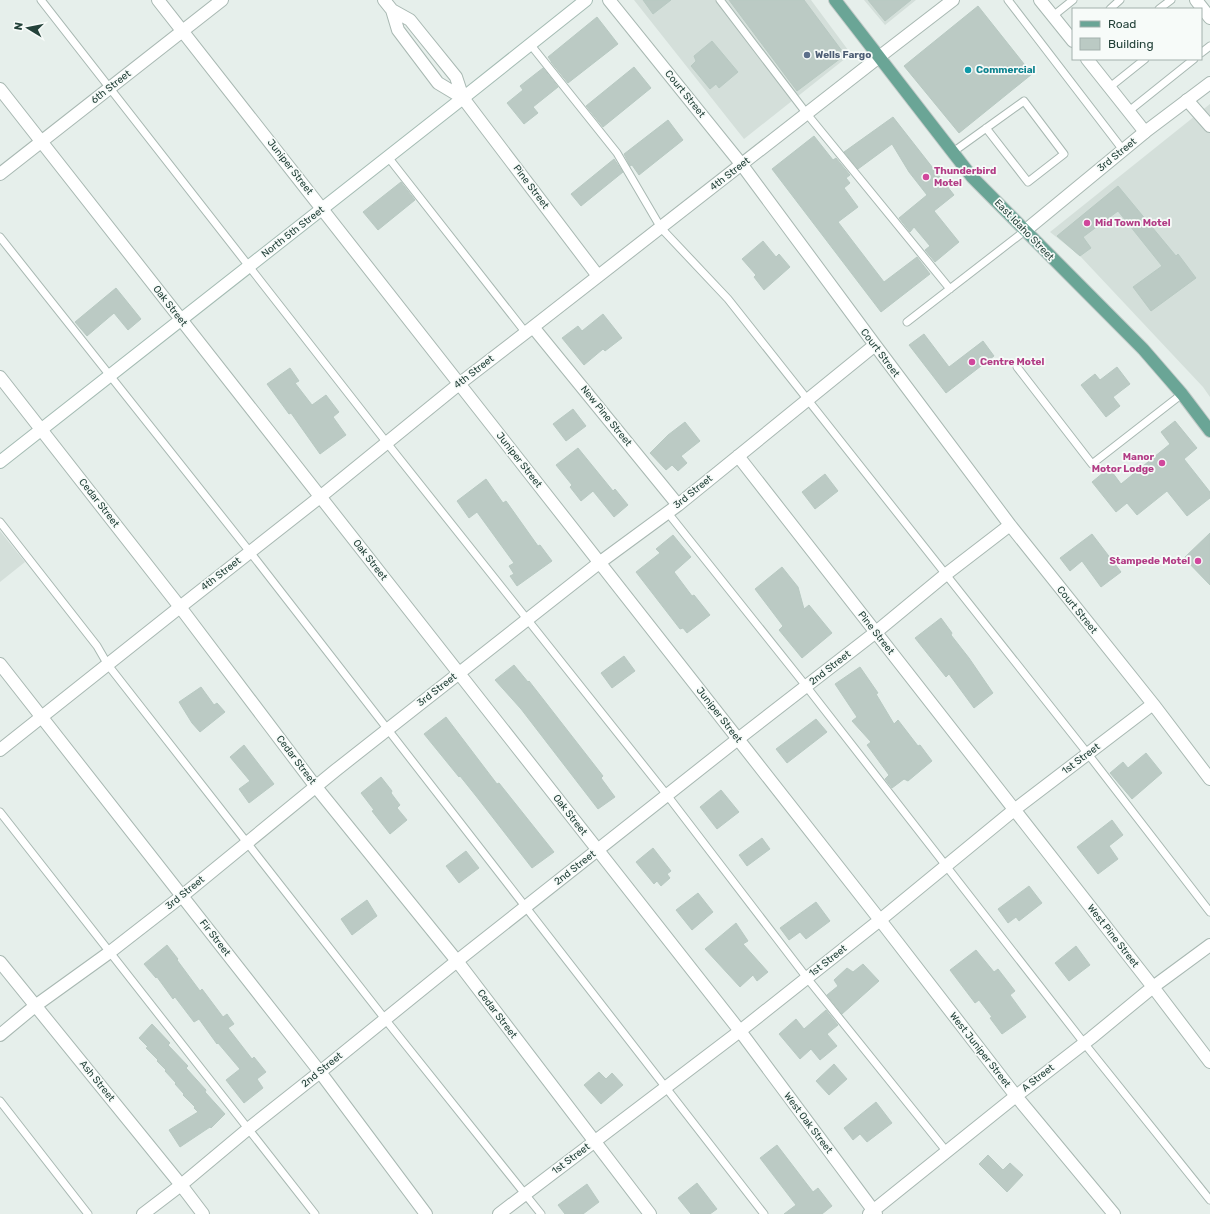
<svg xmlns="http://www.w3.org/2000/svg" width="1210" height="1214" viewBox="0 0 1210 1214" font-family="Rubik,sans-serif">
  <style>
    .built { fill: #d4dfda }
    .building { fill: #bbcac4; stroke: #b8c9c2 }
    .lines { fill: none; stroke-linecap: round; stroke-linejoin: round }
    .service-casing { stroke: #a8b8b2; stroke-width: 9 }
    .minor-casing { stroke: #a8b8b2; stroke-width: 14 }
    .tertiary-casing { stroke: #a8b8b2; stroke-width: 14 }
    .secondary-casing { stroke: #a4bbb3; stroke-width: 14 }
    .primary-casing { stroke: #c2cac8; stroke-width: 14 }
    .service { stroke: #fff; stroke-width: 7 }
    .minor { stroke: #fff; stroke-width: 12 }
    .tertiary { stroke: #fff; stroke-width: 12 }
    .secondary { stroke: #fff; stroke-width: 12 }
    .primary { stroke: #6aa596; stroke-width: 12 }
    .service-dot { fill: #5c6f8a; stroke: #f7fbf9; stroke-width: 1.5 }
    .culture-dot { fill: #0f9aa8; stroke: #f7fbf9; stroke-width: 1.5 }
    .hotel-dot { fill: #d1479c; stroke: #f7fbf9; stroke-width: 1.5 }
    .labels { text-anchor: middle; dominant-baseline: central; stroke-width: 3.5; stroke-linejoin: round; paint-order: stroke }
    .service-label { font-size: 10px; font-weight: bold; fill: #4e5e75; stroke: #f7fbf9; text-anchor: start }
    .culture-label { font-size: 10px; font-weight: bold; fill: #0d838f; stroke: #f7fbf9; text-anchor: start }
    .street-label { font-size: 10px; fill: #24423a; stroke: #f7fbf9 }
    .hotel-label { font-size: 10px; font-weight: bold; fill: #b23c85; stroke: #f7fbf9; text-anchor: start }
  </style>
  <rect width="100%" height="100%" fill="#e6efeb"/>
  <path class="built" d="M 634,0 L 811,0 L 851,54 L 744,139 Z
    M 864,0 L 916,0 L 885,25 Z
    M 1210,104 L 1210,397 L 1203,387 L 1080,256 L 1050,232 Z
    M 0,531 L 25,562 L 0,582 Z"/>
  <path class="building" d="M 643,0 L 671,0 L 653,14 Z
    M 729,0 L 804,0 L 845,55 L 797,91 Z
    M 868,0 L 911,0 L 885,21 Z
    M 978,6 L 1032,74 L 959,133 L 904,66 Z
    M 597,17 L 618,44 L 568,83 L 551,62 L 551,61 L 548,57 Z
    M 712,41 L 738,72 L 719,88 L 716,84 L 710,89 L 691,66 L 696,61 L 694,56 Z
    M 634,67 L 651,88 L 603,127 L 586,106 Z
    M 543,68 L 558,87 L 533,107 L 538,113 L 524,124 L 507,103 L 523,90 L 520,86 Z
    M 893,117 L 954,195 L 934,211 L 959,242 L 935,262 L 925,250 L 930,246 L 914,227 L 910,232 L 899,218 L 927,195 L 909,172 L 892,144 L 858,169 L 844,152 Z
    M 668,120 L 683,140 L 639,175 L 632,165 L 630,166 L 624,154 Z
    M 814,136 L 833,160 L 836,158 L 850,175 L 846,178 L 850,183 L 844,188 L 858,207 L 838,222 L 884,282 L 917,257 L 930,274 L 881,312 L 772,169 Z
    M 614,159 L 623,172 L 581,206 L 571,194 Z
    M 401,182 L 415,200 L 378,230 L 363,212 Z
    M 1118,186 L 1176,256 L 1178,254 L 1196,278 L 1151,311 L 1133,287 L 1162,266 L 1118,211 L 1083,237 L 1091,248 L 1080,256 L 1057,236 Z
    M 763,241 L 776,257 L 779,254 L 790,267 L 764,290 L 754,277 L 756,275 L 742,259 Z
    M 116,288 L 141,319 L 128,330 L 114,313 L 87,336 L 75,322 Z
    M 603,314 L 622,338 L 605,351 L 603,349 L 584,365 L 562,338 L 578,326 L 582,331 Z
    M 924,334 L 949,367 L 983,341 L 994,356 L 946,393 L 909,345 Z
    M 1117,367 L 1130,384 L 1113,397 L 1120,406 L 1106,417 L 1081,385 L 1095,374 L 1100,380 Z
    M 290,368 L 299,381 L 295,383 L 312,405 L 326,395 L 339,412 L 333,417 L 346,435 L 320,454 L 291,413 L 289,414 L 267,384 Z
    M 573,409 L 586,426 L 566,441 L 553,424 Z
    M 1175,421 L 1197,448 L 1184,459 L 1210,492 L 1210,498 L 1187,516 L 1167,491 L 1137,515 L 1127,503 L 1116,512 L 1092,482 L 1109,468 L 1121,484 L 1170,444 L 1161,432 Z
    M 685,422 L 700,441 L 681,456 L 687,463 L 678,471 L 672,465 L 666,470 L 650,453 L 668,435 Z
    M 578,448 L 613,491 L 615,489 L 628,505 L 614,517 L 593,491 L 581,501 L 570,487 L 572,485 L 556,465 Z
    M 825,474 L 838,491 L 815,509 L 802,492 Z
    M 486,479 L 503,503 L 506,501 L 538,546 L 540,545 L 552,561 L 517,586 L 510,576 L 514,574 L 509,566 L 514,563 L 477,512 L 469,518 L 457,501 Z
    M 1210,533 L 1210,585 L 1184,558 Z
    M 1092,534 L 1121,572 L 1101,587 L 1082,561 L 1070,571 L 1060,558 Z
    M 673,535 L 691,557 L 674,572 L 692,596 L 694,595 L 710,615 L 687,633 L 683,628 L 680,629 L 636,572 L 660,553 L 656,549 Z
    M 782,567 L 798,587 L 804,609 L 809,605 L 832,633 L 802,658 L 779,630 L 783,626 L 755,589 Z
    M 941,618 L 952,633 L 951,635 L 969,658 L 993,693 L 974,708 L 949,674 L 946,677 L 915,638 Z
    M 624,656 L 635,671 L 612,688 L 601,673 Z
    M 514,665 L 528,682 L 529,681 L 603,776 L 601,778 L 615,797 L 598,809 L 521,709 L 495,680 Z
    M 860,667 L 878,693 L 876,694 L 894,724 L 898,720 L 918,746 L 920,745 L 932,761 L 908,781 L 904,779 L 892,788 L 885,779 L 889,775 L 867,745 L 871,742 L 852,721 L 857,717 L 835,684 Z
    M 201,687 L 214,705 L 217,703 L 225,712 L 200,732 L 192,723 L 179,702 Z
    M 446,717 L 497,784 L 499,783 L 554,852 L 532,868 L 476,796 L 460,776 L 459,777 L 424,734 Z
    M 816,719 L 827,732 L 787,763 L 776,749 Z
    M 244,745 L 274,784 L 249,803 L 239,789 L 250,781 L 230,757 Z
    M 1146,753 L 1162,773 L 1132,799 L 1110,773 L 1123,762 L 1128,768 Z
    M 381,777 L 392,791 L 391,793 L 400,805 L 397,808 L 407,820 L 390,834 L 372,811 L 374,810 L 361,793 Z
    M 721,790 L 739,812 L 717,829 L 700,807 Z
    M 1112,820 L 1123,835 L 1109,846 L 1118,859 L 1098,874 L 1077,847 Z
    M 762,838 L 770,849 L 747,866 L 739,855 Z
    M 653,848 L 671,871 L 667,874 L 670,878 L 661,886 L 657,881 L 654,884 L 636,862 Z
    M 466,851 L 479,868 L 459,883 L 446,866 Z
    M 1029,886 L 1042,903 L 1019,921 L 1016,917 L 1008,923 L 998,909 Z
    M 698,893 L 713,912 L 692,930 L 676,910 Z
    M 367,900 L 377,916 L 352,935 L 341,919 Z
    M 816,902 L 830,921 L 806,939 L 800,932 L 789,940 L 780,928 Z
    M 736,923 L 748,941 L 743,944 L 768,972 L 757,981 L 753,975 L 740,987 L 705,949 Z
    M 167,945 L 178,959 L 177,960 L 200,991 L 202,989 L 223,1017 L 227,1014 L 234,1024 L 228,1028 L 252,1059 L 254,1057 L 266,1072 L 257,1079 L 263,1088 L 244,1103 L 226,1080 L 240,1069 L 218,1043 L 217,1044 L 199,1019 L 194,1022 L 175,997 L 173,999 L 157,977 L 156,978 L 144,964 Z
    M 1076,946 L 1090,965 L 1069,981 L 1055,963 Z
    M 976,950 L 994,972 L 998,969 L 1015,991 L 1010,995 L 1026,1017 L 1002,1034 L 990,1018 L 992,1017 L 979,1000 L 975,1003 L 950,970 Z
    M 863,964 L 879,981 L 842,1014 L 827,995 L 838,986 L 834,980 L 847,968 L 853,972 Z
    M 826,1010 L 838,1025 L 827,1034 L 837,1046 L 820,1060 L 811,1049 L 800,1059 L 779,1034 L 796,1019 L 804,1029 Z
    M 152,1024 L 170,1043 L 168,1045 L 188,1066 L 186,1068 L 206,1090 L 205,1092 L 225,1114 L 211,1128 L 210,1127 L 180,1147 L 169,1130 L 198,1112 L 194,1108 L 195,1107 L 183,1095 L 184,1094 L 175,1084 L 176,1083 L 165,1071 L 166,1070 L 157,1061 L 158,1060 L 146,1048 L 148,1047 L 139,1038 Z
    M 834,1064 L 847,1079 L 829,1095 L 816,1081 Z
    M 599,1072 L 606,1079 L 612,1073 L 623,1085 L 601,1104 L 584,1085 Z
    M 876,1102 L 892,1123 L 867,1142 L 860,1134 L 853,1140 L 844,1128 Z
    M 777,1145 L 813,1192 L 818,1188 L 832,1206 L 822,1214 L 784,1214 L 796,1205 L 760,1158 Z
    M 988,1155 L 1003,1170 L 1010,1163 L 1023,1175 L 1007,1192 L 979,1164 Z
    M 697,1183 L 717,1209 L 710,1214 L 691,1214 L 678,1198 Z
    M 587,1184 L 599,1202 L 583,1214 L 565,1214 L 558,1205 Z"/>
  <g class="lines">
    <defs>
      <path id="service" d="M 41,0 L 387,443 L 667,795 L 807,978 L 947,1152
        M 720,0 L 807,114 L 950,289
        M 1008,0 L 1123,150
        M 1110,9 L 1120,0
        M 1159,9 L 1171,0
        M 1053,16 L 1073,0
        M 530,44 L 617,153 L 661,228 L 728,299 L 1088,754 L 1210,912
        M 1201,53 L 1210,46
        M 1110,87 L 1145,59
        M 1129,111 L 1194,59
        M 953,152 L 1024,101 L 1064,154 L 1028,182 L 986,128
        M 388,157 L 526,333
        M 0,237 L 250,552 L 764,1214
        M 907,322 L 1026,230
        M 1017,367 L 1092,464 L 1182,394
        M 668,513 L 806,686 L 1084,1043 L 1210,1200
        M 0,522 L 97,646 L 108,665 L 385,1019 L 541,1214
        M 0,812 L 315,1214
        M 0,1101 L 88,1214"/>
      <path id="minor" d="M 158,0 L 880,920 L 1016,1096 L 1114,1214
        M 384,0 L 392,10 L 410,20 L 418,30 L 456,77 L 463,98 L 598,276
        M 609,0 L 742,165 L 875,345 L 1010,525 L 1153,704 L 1210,779
        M 1040,0 L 1073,41
        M 1196,0 L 1210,18
        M 392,10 L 398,30 L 438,83 L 463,98
        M 1087,59 L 1145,132
        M 0,89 L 740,1031 L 876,1214
        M 1187,100 L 1210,126
        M 0,174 L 222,0
        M 533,327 L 678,505
        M 738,456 L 1153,987 L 1210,1062
        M 0,664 L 320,1072 L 426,1214
        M 0,750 L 180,607 L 320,497 L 459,384 L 533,327 L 879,57
        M 0,962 L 181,1185 L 203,1214
        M 0,1035 L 35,1006 L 110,952 L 182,896 L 336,770 L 599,563 L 678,505 L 875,345
        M 143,1214 L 181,1185 L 248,1129 L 320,1072 L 457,961 L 738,739 L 876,632 L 945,575 L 1010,525
        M 499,1214 L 740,1031 L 880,920 L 1014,810 L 1153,704
        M 869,1214 L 1016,1096 L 1091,1038 L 1153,987 L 1210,945"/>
      <path id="tertiary" d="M 879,57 L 953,0
        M 1026,230 L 1145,132 L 1210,83
        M 0,377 L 180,607 L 316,787 L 457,961 L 650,1214"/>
      <path id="secondary" d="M 0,462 L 463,98 L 586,0"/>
      <path id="primary" d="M 835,0 L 972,177 L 1143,349 L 1182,394 L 1210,431"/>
    </defs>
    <use href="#service" class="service-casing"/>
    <use href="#minor" class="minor-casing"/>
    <use href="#tertiary" class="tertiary-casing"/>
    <use href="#secondary" class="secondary-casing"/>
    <use href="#primary" class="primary-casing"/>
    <use href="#service" class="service"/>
    <use href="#minor" class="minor"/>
    <use href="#tertiary" class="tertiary"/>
    <use href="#secondary" class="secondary"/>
    <use href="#primary" class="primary"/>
  </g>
  <circle class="service-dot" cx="807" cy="55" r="4"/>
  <circle class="culture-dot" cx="968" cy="70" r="4"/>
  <g class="hotel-dot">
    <circle cx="926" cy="177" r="4"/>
    <circle cx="1087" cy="223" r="4"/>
    <circle cx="972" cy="362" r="4"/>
    <circle cx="1162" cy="463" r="4"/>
    <circle cx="1198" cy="561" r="4"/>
  </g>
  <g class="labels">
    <g class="service-label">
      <text x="815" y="55">Wells Fargo</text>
    </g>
    <g class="culture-label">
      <text x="976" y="70">Commercial</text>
    </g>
    <g class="street-label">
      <text transform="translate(111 87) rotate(-38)">6th Street</text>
      <text transform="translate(685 94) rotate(51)">Court Street</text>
      <text transform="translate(1117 155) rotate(-39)">3rd Street</text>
      <text transform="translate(290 167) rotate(52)">Juniper Street</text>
      <text transform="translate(730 174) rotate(-38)">4th Street</text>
      <text transform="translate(531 187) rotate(53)">Pine Street</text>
      <text transform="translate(1024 230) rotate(46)">East Idaho Street</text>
      <text transform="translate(293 232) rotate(-38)">North 5th Street</text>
      <text transform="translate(170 306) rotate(52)">Oak Street</text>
      <text transform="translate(880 353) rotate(53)">Court Street</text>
      <text transform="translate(474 372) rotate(-38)">4th Street</text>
      <text transform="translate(606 416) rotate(51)">New Pine Street</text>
      <text transform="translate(519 460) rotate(52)">Juniper Street</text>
      <text transform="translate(693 492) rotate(-39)">3rd Street</text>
      <text transform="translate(99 503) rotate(52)">Cedar Street</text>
      <text transform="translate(370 560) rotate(52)">Oak Street</text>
      <text transform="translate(221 574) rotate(-38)">4th Street</text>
      <text transform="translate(1077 610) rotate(51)">Court Street</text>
      <text transform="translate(876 633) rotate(52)">Pine Street</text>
      <text transform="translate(830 668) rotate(-38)">2nd Street</text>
      <text transform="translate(437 690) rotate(-38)">3rd Street</text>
      <text transform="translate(719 715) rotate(52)">Juniper Street</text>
      <text transform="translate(1081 759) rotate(-37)">1st Street</text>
      <text transform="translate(296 760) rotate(53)">Cedar Street</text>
      <text transform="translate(570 815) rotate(52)">Oak Street</text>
      <text transform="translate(575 868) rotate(-38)">2nd Street</text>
      <text transform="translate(185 893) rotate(-39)">3rd Street</text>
      <text transform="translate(1113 936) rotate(52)">West Pine Street</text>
      <text transform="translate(215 938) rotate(52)">Fir Street</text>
      <text transform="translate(828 961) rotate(-38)">1st Street</text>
      <text transform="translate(497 1014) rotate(53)">Cedar Street</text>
      <text transform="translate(980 1050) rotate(52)">West Juniper Street</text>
      <text transform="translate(322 1070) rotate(-39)">2nd Street</text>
      <text transform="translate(1038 1078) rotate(-38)">A Street</text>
      <text transform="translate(97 1081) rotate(51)">Ash Street</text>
      <text transform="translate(808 1123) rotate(53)">West Oak Street</text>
      <text transform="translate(571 1159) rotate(-37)">1st Street</text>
    </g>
    <g class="hotel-label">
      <text x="934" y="171">Thunderbird<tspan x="934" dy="12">Motel</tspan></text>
      <text x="1095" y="223">Mid Town Motel</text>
      <text x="980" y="362">Centre Motel</text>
      <text x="1154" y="457" text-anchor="end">Manor<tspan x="1154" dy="12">Motor Lodge</tspan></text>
      <text x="1190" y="561" text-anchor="end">Stampede Motel</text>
    </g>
  </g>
  <rect x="1072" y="8" width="130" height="52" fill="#f7fbf9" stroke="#a3b1ad"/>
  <rect x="1080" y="21" width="20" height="6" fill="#6aa596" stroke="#a3b1ad"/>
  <text x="1108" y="28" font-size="12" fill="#24423a">Road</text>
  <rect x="1080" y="38" width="20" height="12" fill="#bbcac4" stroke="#a3b1ad"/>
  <text x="1108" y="48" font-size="12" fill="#24423a">Building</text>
  <g transform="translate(28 28) rotate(280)" stroke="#f7fbf9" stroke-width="3" paint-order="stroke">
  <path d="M0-3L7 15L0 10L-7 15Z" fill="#24423a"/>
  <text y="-6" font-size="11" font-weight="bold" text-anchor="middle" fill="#24423a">N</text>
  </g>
</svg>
